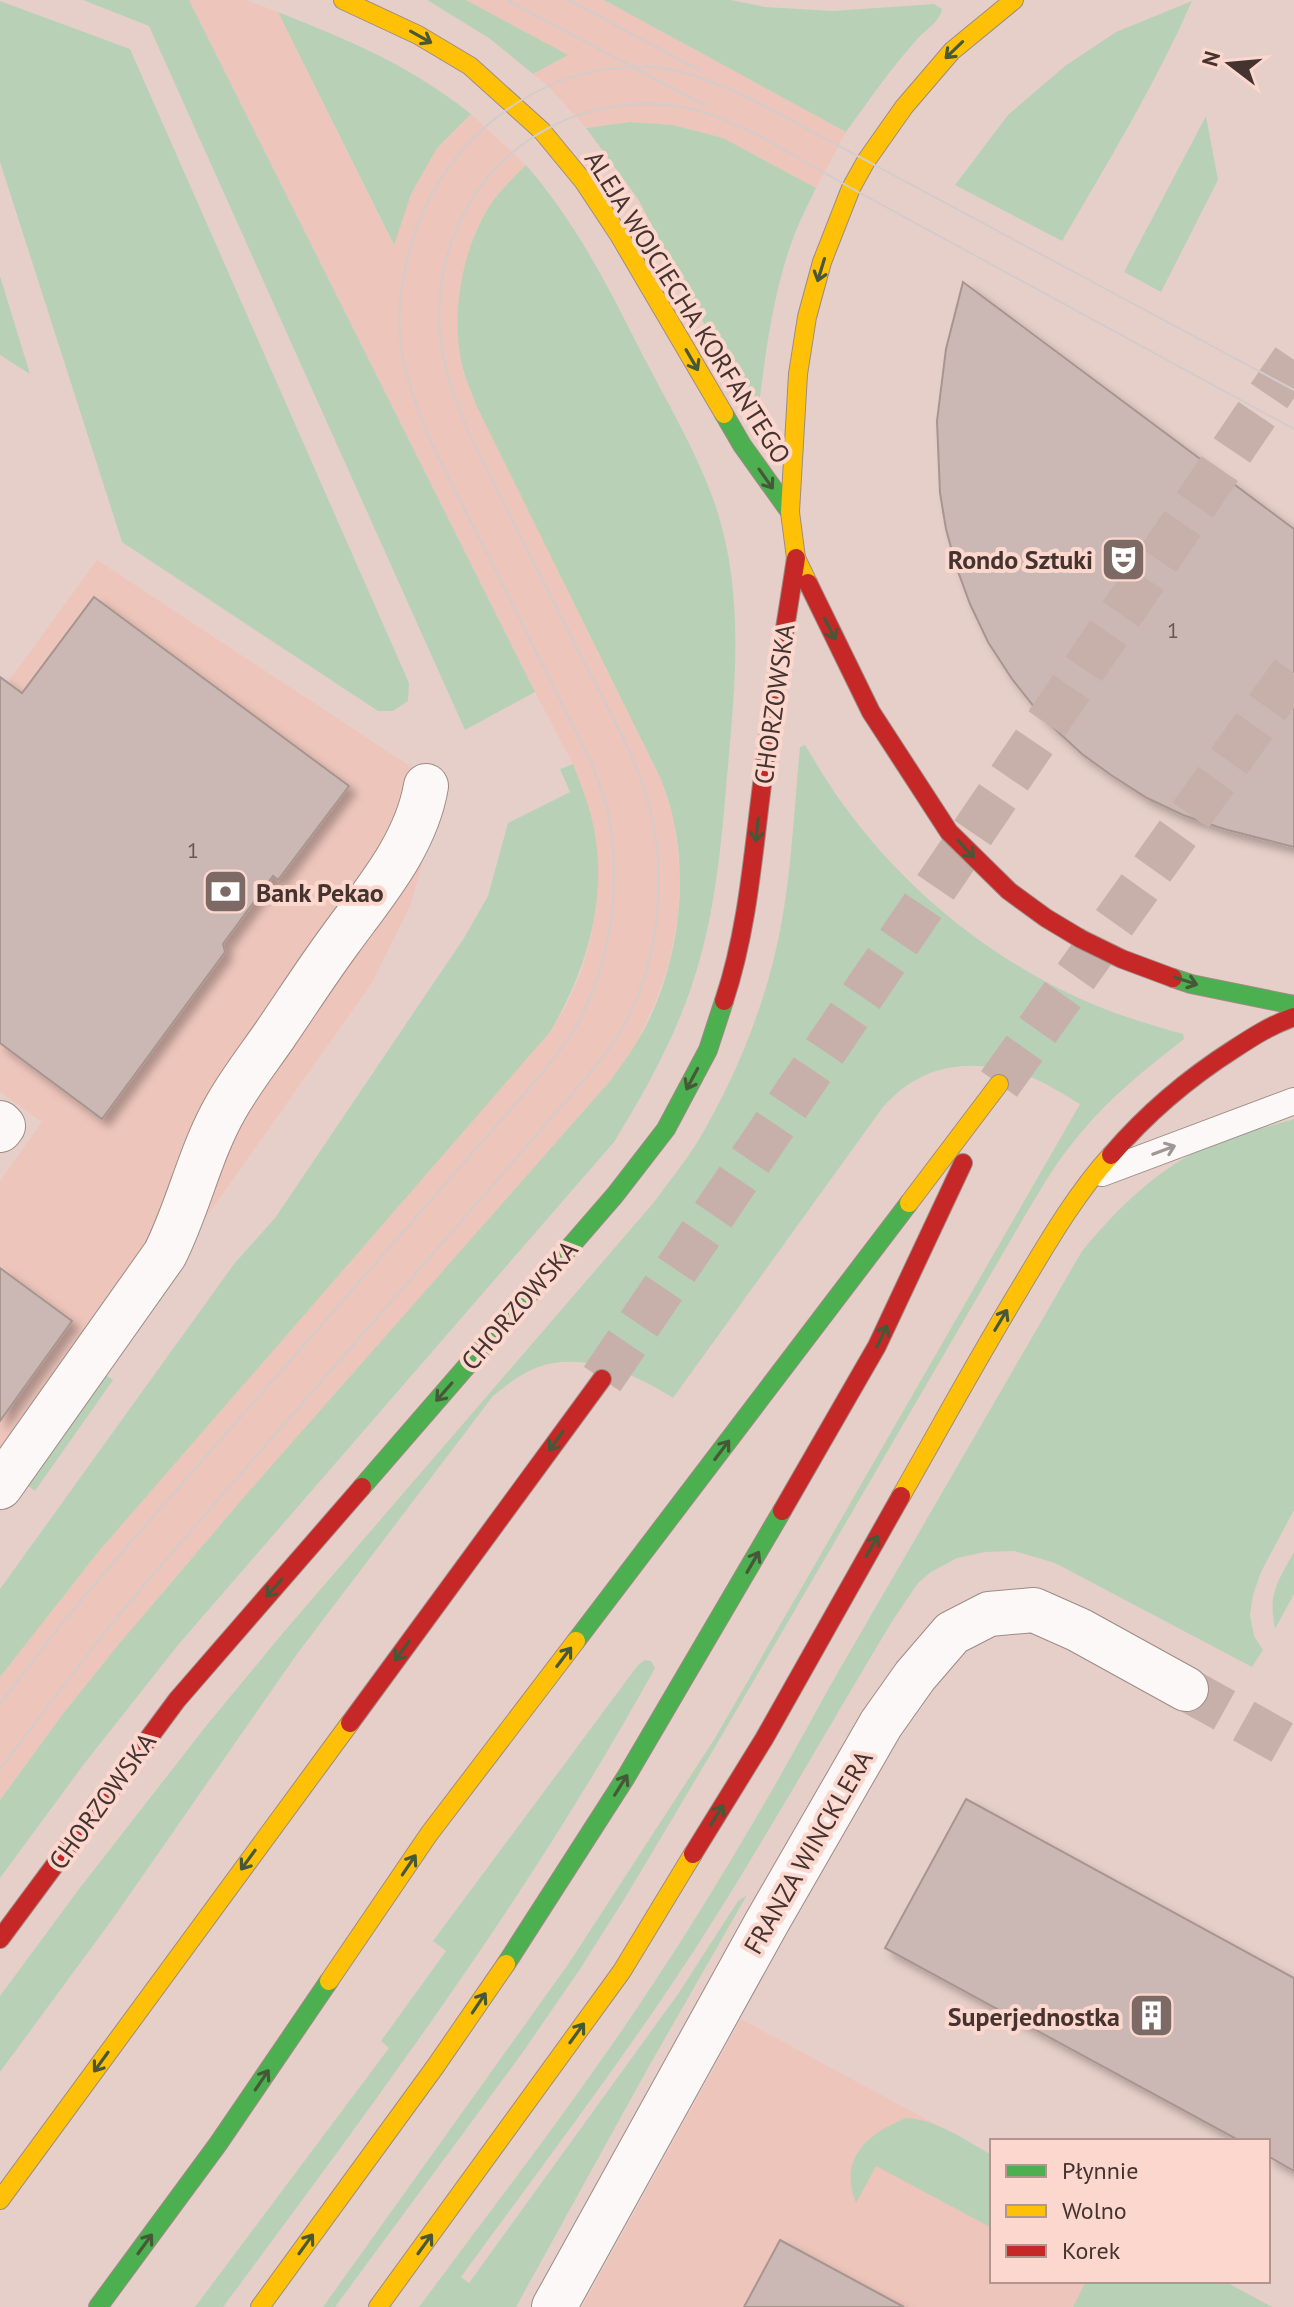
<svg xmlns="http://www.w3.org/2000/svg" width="1294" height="2307" viewBox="0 0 1294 2307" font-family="'PT Sans',sans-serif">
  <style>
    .built { fill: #edc5bb }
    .green { fill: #b8d1b6 }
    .building { fill: #cbb8b4; stroke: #a79590; stroke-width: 2; filter: url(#shadow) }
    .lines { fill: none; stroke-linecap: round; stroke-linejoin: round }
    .street-tunnel { stroke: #c7b0aa; stroke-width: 44; stroke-dasharray: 44 22; stroke-linecap: butt }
    .primary-tunnel { stroke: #c7b0aa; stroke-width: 44; stroke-dasharray: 44 22; stroke-linecap: butt }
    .lane-casing { stroke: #9d8b86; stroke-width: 28 }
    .street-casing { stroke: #9d8b86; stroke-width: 46 }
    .fast-casing { stroke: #9d8b86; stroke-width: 20 }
    .slow-casing { stroke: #9d8b86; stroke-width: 20 }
    .jam-casing { stroke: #9d8b86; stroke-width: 20 }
    .lane { stroke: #fbf8f7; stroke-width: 26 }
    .street { stroke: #fbf8f7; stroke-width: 44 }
    .fast { stroke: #4caf50; stroke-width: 18 }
    .slow { stroke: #ffc107; stroke-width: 18 }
    .jam { stroke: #c62828; stroke-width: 18 }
    .tram { stroke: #d3cccb; stroke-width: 2 }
    .oneway { stroke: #475839 }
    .oneway2 { stroke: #a09693 }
    .labels { text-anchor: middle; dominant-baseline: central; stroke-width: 8; stroke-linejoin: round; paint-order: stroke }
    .number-label { font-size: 22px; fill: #685652 }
    .street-label { font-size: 26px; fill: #45332f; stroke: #fbd7ce }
    .poi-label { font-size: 26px; font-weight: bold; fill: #45332f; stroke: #fbd7ce; text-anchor: end }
  </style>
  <defs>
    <filter id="shadow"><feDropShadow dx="7" dy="7" stdDeviation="4" flood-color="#0004"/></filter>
  </defs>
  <rect width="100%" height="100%" fill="#e7cfc9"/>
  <path class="built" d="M 189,0 L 246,0 L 278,12 L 393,244 L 411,194 L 437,148 L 471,114 L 526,165 L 507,184 L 489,207 L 474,235 L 465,269 L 459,304 L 458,337 L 463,371 L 476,405 L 660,777 L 674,820 L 680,872 L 678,915 L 669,963 L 655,1003 L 636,1044 L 610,1081 L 173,1580 L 62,1715 L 0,1799 L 0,1677 L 99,1551 L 550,1032 L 566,1006 L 581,973 L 591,938 L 597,902 L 598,866 L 594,829 L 573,764 L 535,692 Z
    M 466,0 L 604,0 L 846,132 L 816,188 L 723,138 L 673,125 L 630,122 L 586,128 L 548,86 L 533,74 L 567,55 Z
    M 97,560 L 437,784 L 426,850 L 410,906 L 372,983 L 195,1233 L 0,1513 L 0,1181 L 42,1122 L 0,1092 L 0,693 Z
    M 741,2019 L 992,2155 L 992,2281 L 1224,2281 L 1272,2307 L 582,2307 Z"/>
  <path class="green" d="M 83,0 L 189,0 L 535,692 L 465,730 L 149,26 Z
    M 427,0 L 466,0 L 568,55 L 533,74 L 489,38 Z
    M 604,0 L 731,0 L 765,7 L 833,11 L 934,4 L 942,9 C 940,21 928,28 919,37 C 892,67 869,100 846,132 Z
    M 0,1 L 130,49 L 409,683 L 408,701 L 393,711 L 378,711 L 122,542 L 0,162 Z
    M 1192,1 C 1155,85 1108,162 1062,241 L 955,185 L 1008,115 L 1065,66 L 1116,32 Z
    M 278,12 C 351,41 409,65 471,114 L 437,148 L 411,194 L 394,245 Z
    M 1206,116 L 1218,180 L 1161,292 L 1124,272 Z
    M 630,122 L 673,125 L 723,138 L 816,188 C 809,203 801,218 795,233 C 775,285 767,342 760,397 L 755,404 L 745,401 L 638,199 L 586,128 Z
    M 526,165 C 573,219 605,280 637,344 C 664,397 697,451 716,507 C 745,595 735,688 727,777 C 721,848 715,917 692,985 C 673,1041 645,1092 614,1142 L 178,1645 L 84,1764 L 0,1878 L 0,1800 L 62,1715 L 119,1644 L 245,1496 L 610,1081 C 618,1069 627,1058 635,1045 C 675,982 690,891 673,818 C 670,804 665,790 660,777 L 476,405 C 472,393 466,381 463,369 C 450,318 461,252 489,207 C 499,191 513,178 526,165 Z
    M 0,276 L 30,374 L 0,355 Z
    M 805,745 C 818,766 830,787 845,807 C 906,891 994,962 1090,1003 C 1120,1016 1151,1025 1183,1034 L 1184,1039 C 1147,1068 1109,1098 1079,1135 C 1060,1157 1045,1182 1030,1207 L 718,1742 L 625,1898 L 580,1969 L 523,2052 L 335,2307 L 323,2307 L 569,1963 L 715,1738 L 1080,1104 C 1064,1095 1047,1083 1030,1077 C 987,1062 945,1059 906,1086 C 897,1092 890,1100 883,1107 L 673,1398 C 638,1375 582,1351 539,1367 C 521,1373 508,1384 493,1396 L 297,1654 L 114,1917 L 0,2072 L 0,1996 L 79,1889 L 206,1726 L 282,1634 L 655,1201 C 669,1181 685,1162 698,1141 C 730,1087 756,1027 772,966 C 791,895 793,819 800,747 Z
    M 573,764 C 581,785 590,807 594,829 C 608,900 586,971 550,1032 L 99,1551 L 0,1677 L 0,1589 L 234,1264 L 275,1218 L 464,938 L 488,896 L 508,823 L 570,792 L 560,769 Z
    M 1294,1119 L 1294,1510 L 1261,1572 L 1253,1595 L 1250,1615 L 1254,1636 L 1263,1650 L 1252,1667 L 1055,1563 L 1014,1551 L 985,1552 L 957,1558 L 931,1572 L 918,1583 L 893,1620 C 819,1742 750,1868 670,1987 C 603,2086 531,2181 461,2277 L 469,2283 L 678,1994 L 738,1901 L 747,1895 L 648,2068 L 516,2307 L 419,2307 C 477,2229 536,2152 592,2073 C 680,1950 758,1819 830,1686 L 1082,1251 C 1119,1207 1157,1168 1211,1145 C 1237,1134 1267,1127 1294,1119 Z
    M 106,1375 L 113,1380 L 35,1491 L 28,1486 Z
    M 1294,1552 L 1294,1594 L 1275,1629 C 1268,1593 1277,1583 1294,1552 Z
    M 645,1660 L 651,1661 L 655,1668 C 531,1893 376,2101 223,2307 L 195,2307 L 389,2048 L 381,2041 L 446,1951 L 433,1941 L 638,1665 Z
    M 906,2118 C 938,2120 965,2140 992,2155 L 992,2228 L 876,2166 L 856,2203 C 838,2158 867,2134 906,2118 Z
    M 1086,2281 L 1224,2281 L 1272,2307 L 1073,2307 Z"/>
  <path class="building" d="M 963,282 L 1294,529 L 1294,847 L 1224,829 L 1183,815 L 1147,798 L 1111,775 L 1082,754 L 1043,718 L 1012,679 L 988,642 L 970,604 L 956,566 L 946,529 L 940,493 L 937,421 L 946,349 Z
    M 94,597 L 349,786 L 278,880 L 273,876 L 223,944 L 225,952 L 102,1119 L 0,1043 L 0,677 L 22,693 Z
    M 0,1268 L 72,1321 L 0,1421 Z
    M 966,1799 L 1294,1978 L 1294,2171 L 1268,2156 L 1268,2141 L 1240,2141 L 885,1948 Z
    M 780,2240 L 904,2307 L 744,2307 Z"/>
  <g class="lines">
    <path class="street-tunnel" d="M 1186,1689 L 1294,1749"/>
    <path class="primary-tunnel" d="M 999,1084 L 1294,670
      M 602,1379 L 1294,359"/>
    <defs>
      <path id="lane" d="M 1102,1173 L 1294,1101"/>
      <path id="street" d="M 0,1123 L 3,1126 L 0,1130
        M 0,1487 L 165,1254 C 189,1206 200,1152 226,1107 C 240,1082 258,1059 274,1036 C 296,1004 317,971 340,940 C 374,893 416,845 426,786
        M 554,2307 L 767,1922 L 881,1724 L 915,1676 L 952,1633 L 989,1614 L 1034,1610 L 1079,1630 L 1186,1689"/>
      <path id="fast" d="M 724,414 L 742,445 L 790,512
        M 1173,978 L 1191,984 L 1294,1005
        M 362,1487 L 615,1195 L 666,1129 L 708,1050 L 724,1001
        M 576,1641 L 909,1203
        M 506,1964 L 626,1777 L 782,1511
        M 98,2307 L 218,2144 L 329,1981"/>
      <path id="slow" d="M 343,0 L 418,35 L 470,66 L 542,131 L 584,182 L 619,235 L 724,414
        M 808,583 L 796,558 L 790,512 L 798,374 L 807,317 L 822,262 L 851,188 L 866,161 L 904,107 L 952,51 L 1014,0
        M 909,1203 L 999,1084
        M 901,1496 C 941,1426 979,1356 1021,1287 C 1048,1242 1075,1195 1111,1155
        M 329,1981 L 429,1834 L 576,1641
        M 0,2200 L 350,1723
        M 260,2307 L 435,2067 L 506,1964
        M 378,2307 L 622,1971 L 693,1854"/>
      <path id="jam" d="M 808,583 L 871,712 L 949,832 L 1009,891 L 1046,918 L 1081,939 L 1122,959 L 1173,978
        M 724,1001 C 748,929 753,853 763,777 C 772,704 785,631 796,558
        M 1111,1155 C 1147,1113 1187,1079 1234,1049 C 1254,1036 1271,1025 1294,1017
        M 782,1511 L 877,1346 L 963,1163
        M 350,1723 L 602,1379
        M 693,1854 L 764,1739 L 901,1496
        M 0,1939 L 177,1700 L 362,1487"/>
    </defs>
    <use href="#lane" class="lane-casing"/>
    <use href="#street" class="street-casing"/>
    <use href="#fast" class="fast-casing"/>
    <use href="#slow" class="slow-casing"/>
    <use href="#jam" class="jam-casing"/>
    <use href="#lane" class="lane"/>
    <use href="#street" class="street"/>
    <use href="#fast" class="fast"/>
    <use href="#slow" class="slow"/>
    <use href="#jam" class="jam"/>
    <path class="tram" d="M 507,0 L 704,105
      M 569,0 L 699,70
      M 748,97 L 1294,390
      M 753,132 L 851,188 L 1294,429
      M 0,1704 L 63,1622 L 116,1559 L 539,1077 C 549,1064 560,1051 569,1038 C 610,972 622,893 609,817 C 606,799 597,781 592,764 C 557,694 522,624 487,553 C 455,489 406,408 400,336 C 397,299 404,264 416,229 C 434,180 462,142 505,111 C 555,75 621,57 682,72 C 708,79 731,90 755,101
      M 0,1769 L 97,1642 L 149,1579 L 566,1101 C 588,1075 613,1048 628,1018 C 659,955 667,877 650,809 C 638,758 604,702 580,654 C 543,582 507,509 470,436 C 454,397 440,363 439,320 C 437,183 552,83 687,108 C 713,113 737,126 761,136"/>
  </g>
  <defs><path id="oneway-shaft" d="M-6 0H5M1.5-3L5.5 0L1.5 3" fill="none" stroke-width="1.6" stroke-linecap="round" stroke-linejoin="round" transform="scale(2)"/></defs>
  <g class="oneway">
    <use href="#oneway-shaft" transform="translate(421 37) rotate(29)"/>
    <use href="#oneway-shaft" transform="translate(954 50) rotate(136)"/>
    <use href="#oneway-shaft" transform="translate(821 270) rotate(107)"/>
    <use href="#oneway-shaft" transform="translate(692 360) rotate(60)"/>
    <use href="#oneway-shaft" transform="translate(766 479) rotate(55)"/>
    <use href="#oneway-shaft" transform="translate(830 629) rotate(64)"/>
    <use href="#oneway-shaft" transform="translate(757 830) rotate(96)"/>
    <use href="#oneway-shaft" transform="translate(966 849) rotate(47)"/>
    <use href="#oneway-shaft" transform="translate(1186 981) rotate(18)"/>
    <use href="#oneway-shaft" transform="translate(692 1079) rotate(118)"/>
    <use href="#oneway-shaft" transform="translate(1001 1320) rotate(-59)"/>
    <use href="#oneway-shaft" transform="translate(882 1336) rotate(-65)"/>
    <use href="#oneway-shaft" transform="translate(444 1392) rotate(131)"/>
    <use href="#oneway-shaft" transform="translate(556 1441) rotate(126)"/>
    <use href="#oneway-shaft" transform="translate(722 1450) rotate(-53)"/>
    <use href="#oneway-shaft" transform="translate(872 1546) rotate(-60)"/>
    <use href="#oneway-shaft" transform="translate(753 1562) rotate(-60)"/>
    <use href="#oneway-shaft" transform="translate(274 1588) rotate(131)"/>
    <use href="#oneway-shaft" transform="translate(402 1651) rotate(126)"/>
    <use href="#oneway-shaft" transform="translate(564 1657) rotate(-53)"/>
    <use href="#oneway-shaft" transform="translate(621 1785) rotate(-58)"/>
    <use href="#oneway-shaft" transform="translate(717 1815) rotate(-58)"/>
    <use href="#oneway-shaft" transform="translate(248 1860) rotate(126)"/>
    <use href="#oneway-shaft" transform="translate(409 1865) rotate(-56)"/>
    <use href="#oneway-shaft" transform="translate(479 2003) rotate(-56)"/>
    <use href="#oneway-shaft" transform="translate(577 2033) rotate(-54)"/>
    <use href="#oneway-shaft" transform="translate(101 2062) rotate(126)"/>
    <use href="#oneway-shaft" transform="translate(262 2080) rotate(-56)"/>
    <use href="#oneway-shaft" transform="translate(145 2244) rotate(-54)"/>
    <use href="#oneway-shaft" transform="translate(306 2244) rotate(-54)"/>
    <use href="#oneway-shaft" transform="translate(425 2244) rotate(-54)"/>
  </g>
  <use class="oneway2" href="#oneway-shaft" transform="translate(1164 1150) rotate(-21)"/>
  <defs>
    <symbol id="theatre-square" viewBox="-11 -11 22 22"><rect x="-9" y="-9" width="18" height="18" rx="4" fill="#7e6a65" stroke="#fbd7ce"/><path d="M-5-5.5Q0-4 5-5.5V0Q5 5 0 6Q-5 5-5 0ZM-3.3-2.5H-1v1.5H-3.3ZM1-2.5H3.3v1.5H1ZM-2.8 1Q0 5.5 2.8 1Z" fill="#fff"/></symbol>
    <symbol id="bank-square" viewBox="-11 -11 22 22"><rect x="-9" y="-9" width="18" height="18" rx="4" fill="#7e6a65" stroke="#fbd7ce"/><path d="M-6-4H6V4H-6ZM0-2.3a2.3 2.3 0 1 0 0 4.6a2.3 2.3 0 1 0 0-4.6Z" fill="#fff"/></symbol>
    <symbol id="building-square" viewBox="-11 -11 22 22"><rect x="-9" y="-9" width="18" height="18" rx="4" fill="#7e6a65" stroke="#fbd7ce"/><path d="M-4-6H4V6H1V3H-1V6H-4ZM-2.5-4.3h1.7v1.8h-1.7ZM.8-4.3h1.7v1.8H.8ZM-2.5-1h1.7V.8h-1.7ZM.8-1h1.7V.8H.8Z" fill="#fff"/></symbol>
  </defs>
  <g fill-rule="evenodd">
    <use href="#theatre-square" x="1098" y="534" width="51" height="51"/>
    <use href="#bank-square" x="200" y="866" width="51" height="51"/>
    <use href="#building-square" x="1126" y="1990" width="51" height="51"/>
  </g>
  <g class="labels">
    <g class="number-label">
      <text x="1173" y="630">1</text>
      <text x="193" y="850">1</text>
    </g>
    <g class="street-label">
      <text transform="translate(688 307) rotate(58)">ALEJA WOJCIECHA KORFANTEGO</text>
      <text transform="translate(774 704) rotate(-82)">CHORZOWSKA</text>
      <text transform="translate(519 1305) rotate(-49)">CHORZOWSKA</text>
      <text transform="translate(102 1801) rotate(-54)">CHORZOWSKA</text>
      <text transform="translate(808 1852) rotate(-60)">FRANZA WINCKLERA</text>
    </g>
    <g class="poi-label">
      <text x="1093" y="559">Rondo Sztuki</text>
      <text x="256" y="892" text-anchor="start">Bank Pekao</text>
      <text x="1120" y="2016">Superjednostka</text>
    </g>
  </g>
  <rect x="990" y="2139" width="280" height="144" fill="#fbd7ce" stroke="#b2958e" stroke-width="2"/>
  <rect x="1006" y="2165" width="40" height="12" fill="#4caf50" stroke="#b2958e" stroke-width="2"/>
  <text x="1062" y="2179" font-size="24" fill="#45332f">Płynnie</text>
  <rect x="1006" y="2205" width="40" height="12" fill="#ffc107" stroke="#b2958e" stroke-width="2"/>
  <text x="1062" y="2219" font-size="24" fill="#45332f">Wolno</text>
  <rect x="1006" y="2245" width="40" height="12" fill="#c62828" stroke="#b2958e" stroke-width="2"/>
  <text x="1062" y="2259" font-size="24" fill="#45332f">Korek</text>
  <g transform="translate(1230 64) rotate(286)" stroke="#fbd7ce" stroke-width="6" paint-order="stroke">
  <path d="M0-6L14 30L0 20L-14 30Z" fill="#45332f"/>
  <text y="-12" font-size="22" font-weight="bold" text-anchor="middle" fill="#45332f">N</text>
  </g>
</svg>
